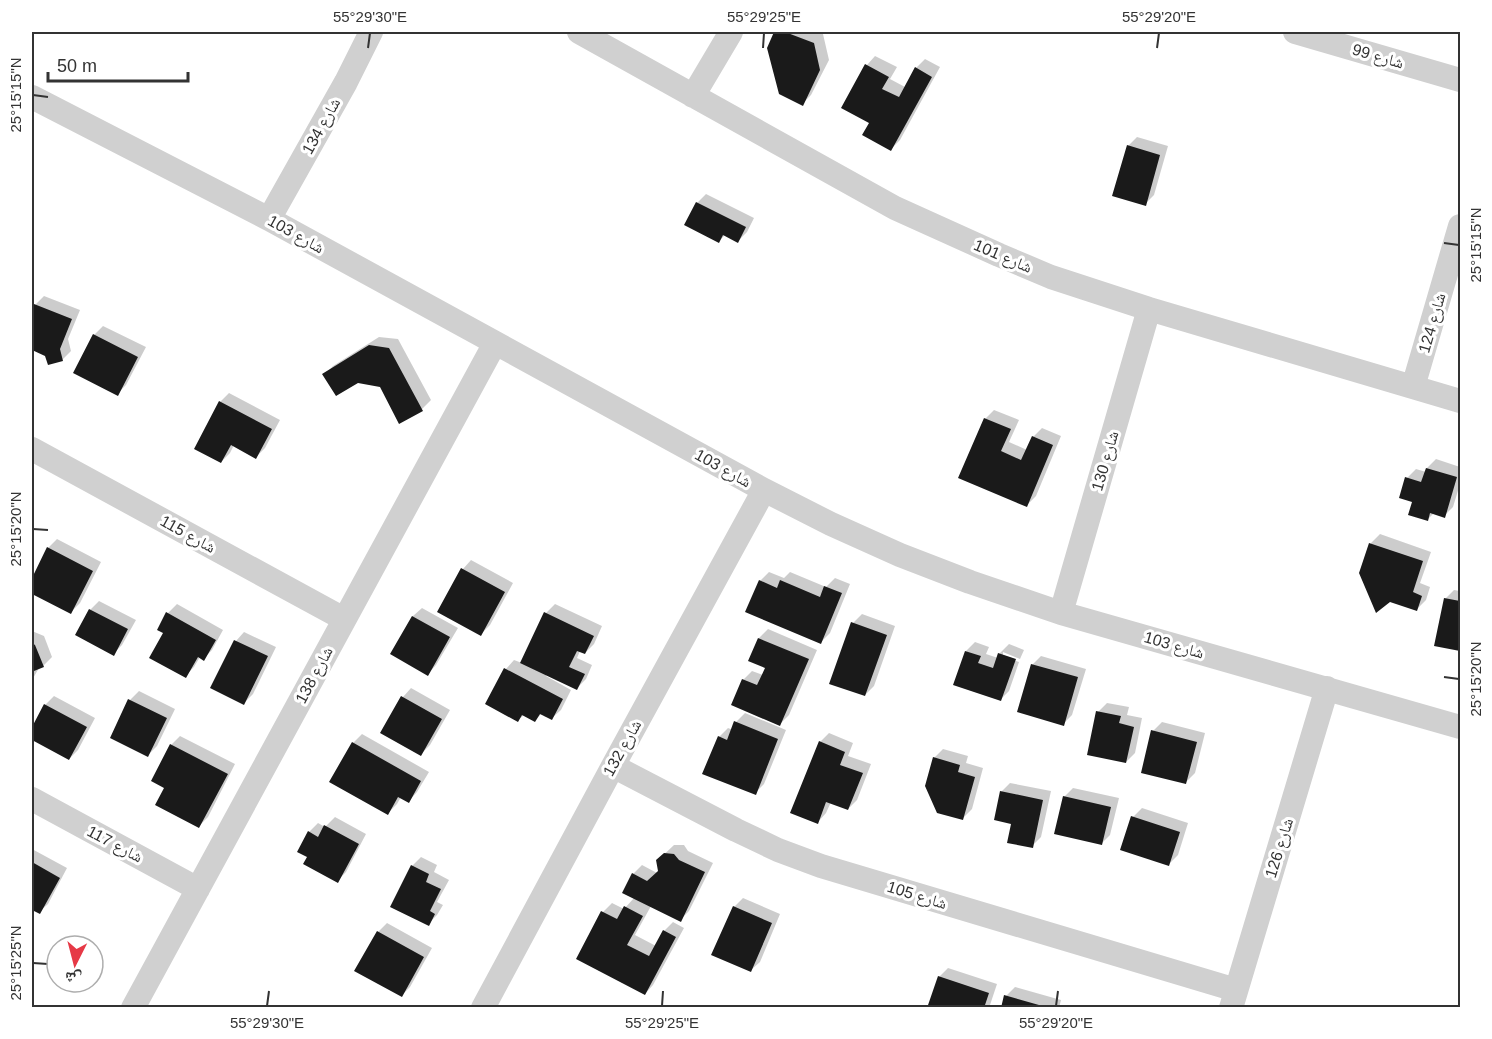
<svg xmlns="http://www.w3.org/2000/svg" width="1492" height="1039" viewBox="0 0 1492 1039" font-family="Helvetica,'Noto Naskh Arabic',sans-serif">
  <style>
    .shadow { fill: #0003 }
    .building { fill: #1a1a1a }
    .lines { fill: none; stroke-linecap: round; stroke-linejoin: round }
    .minor { stroke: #d0d0d0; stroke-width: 24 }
    .ticks { fill: none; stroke: #333; stroke-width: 2 }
    .labels { text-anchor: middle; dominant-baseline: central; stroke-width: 6; stroke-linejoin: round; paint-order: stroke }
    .street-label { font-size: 16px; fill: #333; stroke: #fff }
    .neatline { fill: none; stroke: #333; stroke-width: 2 }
    .ticks-label { font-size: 15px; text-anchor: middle; fill: #333 }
  </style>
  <rect width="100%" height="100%" fill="#fff"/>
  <path class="shadow" d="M 776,32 L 817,32 L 823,34 L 829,60 L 811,95 L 802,104 L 769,48 Z
    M 875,56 L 897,67 L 890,79 L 905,87 L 916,68 L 925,59 L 940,67 L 900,140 L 891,149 L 871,122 L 867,65 Z
    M 1137,137 L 1168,146 L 1154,195 L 1145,204 L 1128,146 Z
    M 706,194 L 754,218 L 747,232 L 738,241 L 725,235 L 719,241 L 697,203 Z
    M 44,296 L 80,310 L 68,339 L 71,351 L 62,360 L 46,355 L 32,348 L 32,313 L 35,305 Z
    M 103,326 L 146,347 L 126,385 L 117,394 L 94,335 Z
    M 379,337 L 398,339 L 431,400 L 422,409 L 400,422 L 381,386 L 324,375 L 333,366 Z
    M 229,393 L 280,420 L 265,448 L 256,457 L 234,445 L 230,453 L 221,462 L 220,402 Z
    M 994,410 L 1019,420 L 1009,442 L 1027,450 L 1033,437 L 1042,428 L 1061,436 L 1036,496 L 1027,505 L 985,419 Z
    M 1436,459 L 1460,467 L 1460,484 L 1453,507 L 1444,516 L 1434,513 L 1427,520 L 1414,501 L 1407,478 L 1416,469 L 1426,472 L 1427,468 Z
    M 1380,534 L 1431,552 L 1420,583 L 1430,587 L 1426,600 L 1417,609 L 1360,573 L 1371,543 Z
    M 57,539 L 101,562 L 80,603 L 71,612 L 32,592 L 32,581 L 48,548 Z
    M 471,560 L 513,583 L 490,625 L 481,634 L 463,569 Z
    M 769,572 L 784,578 L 790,572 L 826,587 L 835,578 L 850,584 L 830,633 L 821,642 L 760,581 Z
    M 1454,590 L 1460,591 L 1460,649 L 1436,644 L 1445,599 Z
    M 99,601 L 136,620 L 122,645 L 113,654 L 90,610 Z
    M 177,604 L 223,630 L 212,650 L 203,659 L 200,657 L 194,667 L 185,676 L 165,632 L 168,613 Z
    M 555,604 L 602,626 L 594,644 L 585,653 L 580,651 L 577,658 L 592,665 L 586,679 L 577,688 L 547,674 L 546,676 L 571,690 L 561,710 L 552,718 L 542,713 L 535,720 L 524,715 L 518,720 L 487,704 L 506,669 L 514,660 L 522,663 L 546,613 Z
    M 422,608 L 458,628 L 436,665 L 428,674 L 392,654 L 413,616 Z
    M 862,614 L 895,626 L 874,686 L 865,695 L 853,623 Z
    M 768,629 L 817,650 L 789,715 L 780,724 L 743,680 L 752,671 L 763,675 L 767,667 L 759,638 Z
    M 32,631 L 44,636 L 52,657 L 43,666 L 39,668 L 32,680 Z
    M 244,632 L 276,647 L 253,694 L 244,703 L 212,687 L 236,641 Z
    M 975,642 L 989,647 L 986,654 L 998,658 L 1000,653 L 1009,644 L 1024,650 L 1020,659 L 1003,652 L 1003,656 L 1019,662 L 1009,691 L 1000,700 L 966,651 Z
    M 1041,656 L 1086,669 L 1072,715 L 1063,724 L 1032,665 Z
    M 411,688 L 450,710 L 430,745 L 421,754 L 403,697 Z
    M 139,691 L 175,709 L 157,746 L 148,755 L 130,700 Z
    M 54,696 L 95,718 L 78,750 L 69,759 L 32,738 L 32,730 L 45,705 Z
    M 1107,703 L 1129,707 L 1127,715 L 1142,718 L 1135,753 L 1126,762 L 1098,712 Z
    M 745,713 L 786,730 L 764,784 L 755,793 L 719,737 L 728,728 L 733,730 L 736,722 Z
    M 1162,722 L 1205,733 L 1195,773 L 1186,782 L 1153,731 Z
    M 829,733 L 853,743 L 848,756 L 871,764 L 857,800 L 848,809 L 831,802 L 826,813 L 818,822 L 820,742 Z
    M 362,734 L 429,772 L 417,792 L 409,801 L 401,797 L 397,804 L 388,813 L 353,743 Z
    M 180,736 L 235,764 L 208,817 L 199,826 L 166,788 L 171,745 Z
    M 943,749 L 968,756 L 966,763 L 983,768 L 972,809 L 963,818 L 934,758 Z
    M 1010,783 L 1051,791 L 1041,837 L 1032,846 L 1013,823 L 1001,792 Z
    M 1073,788 L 1119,798 L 1110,835 L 1101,844 L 1064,797 Z
    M 1142,808 L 1188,823 L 1178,855 L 1169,864 L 1133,817 Z
    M 335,817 L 366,834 L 346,872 L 337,881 L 309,857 L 309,832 L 318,823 L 325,827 Z
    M 674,845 L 684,845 L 688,851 L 713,863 L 689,911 L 680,920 L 651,906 L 635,935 L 656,946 L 664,931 L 673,922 L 684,928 L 653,985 L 645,994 L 578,958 L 603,912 L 612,903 L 624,909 L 634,898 L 633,874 L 642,865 L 657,873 L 659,871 L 657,861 Z
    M 32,849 L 67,868 L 48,904 L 39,912 L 32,908 Z
    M 421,857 L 437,865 L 434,872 L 449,880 L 437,902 L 443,905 L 437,915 L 428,924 L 412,866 Z
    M 743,898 L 780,914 L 760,962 L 751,970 L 734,907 Z
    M 387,923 L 432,948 L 410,987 L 401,996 L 378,932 Z
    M 948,968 L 997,984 L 989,1008 L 929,1008 L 939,977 Z
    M 1015,987 L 1061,1000 L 1059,1008 L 1002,1008 L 1006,996 Z"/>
  <path class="building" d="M 774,32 L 785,32 L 814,43 L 820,70 L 803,106 L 779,94 L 767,48 Z
    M 865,64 L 889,77 L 882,89 L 899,97 L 915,67 L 932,77 L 891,151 L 862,135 L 869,123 L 841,108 Z
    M 1127,145 L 1160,155 L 1146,206 L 1112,196 Z
    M 696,202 L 746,227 L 738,243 L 723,235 L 719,243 L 684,225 Z
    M 34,304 L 72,319 L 60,349 L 63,361 L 48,365 L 45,356 L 32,350 L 32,309 Z
    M 93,334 L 138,357 L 118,396 L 73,373 Z
    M 369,345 L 389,348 L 423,411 L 399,424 L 380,387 L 358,383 L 336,396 L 322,374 Z
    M 219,401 L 272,429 L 256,459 L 231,445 L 221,463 L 194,449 Z
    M 984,418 L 1011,429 L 1001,451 L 1021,460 L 1032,436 L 1053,445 L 1027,507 L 958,478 Z
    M 1426,468 L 1457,477 L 1445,518 L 1430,513 L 1428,521 L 1408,515 L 1412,502 L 1399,498 L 1405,477 L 1421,482 Z
    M 1369,543 L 1423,561 L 1413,592 L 1422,596 L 1417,611 L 1390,602 L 1376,613 L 1359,573 Z
    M 47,547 L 93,571 L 71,614 L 32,594 L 32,578 Z
    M 461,568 L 505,592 L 481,636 L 437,612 Z
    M 759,580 L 777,588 L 780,580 L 820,597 L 824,586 L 842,593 L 821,644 L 745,612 Z
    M 1444,598 L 1460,601 L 1460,651 L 1434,646 Z
    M 89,609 L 128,629 L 114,656 L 75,635 Z
    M 166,612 L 216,640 L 204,661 L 198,657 L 186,678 L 149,658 L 163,633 L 157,630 Z
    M 544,612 L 594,636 L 585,654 L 577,651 L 569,667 L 585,674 L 577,690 L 520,663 Z
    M 412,616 L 450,637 L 428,676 L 390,654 Z
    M 851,622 L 887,635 L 865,696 L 829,684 Z
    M 758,638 L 809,659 L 780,726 L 731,705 L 742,679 L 757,685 L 765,668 L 748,661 Z
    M 234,640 L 268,656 L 244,705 L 210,688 Z
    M 32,643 L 35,645 L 44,667 L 34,671 L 32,676 Z
    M 965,651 L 981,656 L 978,663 L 993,668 L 998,653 L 1016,659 L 1001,701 L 953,685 Z
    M 1031,664 L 1078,677 L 1064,726 L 1017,712 Z
    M 504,668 L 563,699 L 552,720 L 540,714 L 535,722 L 522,715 L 518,722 L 485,704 Z
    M 401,696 L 442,719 L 421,756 L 380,733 Z
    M 128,699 L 167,718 L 148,757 L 110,738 Z
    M 44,704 L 87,727 L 69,760 L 32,740 L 32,727 Z
    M 1096,711 L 1121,716 L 1119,723 L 1134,727 L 1126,763 L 1087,755 Z
    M 734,721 L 778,739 L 756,795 L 702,774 L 718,736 L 727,740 Z
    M 1151,730 L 1197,742 L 1186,784 L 1141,773 Z
    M 819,741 L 845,752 L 840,765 L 863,773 L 848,810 L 826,802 L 818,824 L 790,813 Z
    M 352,742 L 421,781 L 409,803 L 398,797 L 388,815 L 329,782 Z
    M 170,744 L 228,774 L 199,828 L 155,805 L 164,788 L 151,781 Z
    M 933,757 L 960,765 L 958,772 L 975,777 L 963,820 L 937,813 L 925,786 Z
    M 1000,791 L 1043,800 L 1033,848 L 1007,843 L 1011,824 L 994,820 Z
    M 1063,796 L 1111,807 L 1102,845 L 1054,834 Z
    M 1131,816 L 1180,832 L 1169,866 L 1120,850 Z
    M 324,825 L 359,844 L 338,883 L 303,864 L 307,857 L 297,852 L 308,831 L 318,837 Z
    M 664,853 L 674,854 L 679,860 L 705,872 L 681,922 L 622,893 L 632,873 L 647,881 L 658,871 L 656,860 Z
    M 32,862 L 60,878 L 40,914 L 32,910 Z
    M 411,865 L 429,874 L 426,882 L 441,889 L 430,911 L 435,914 L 429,926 L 390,907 Z
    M 624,906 L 643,916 L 627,945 L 649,956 L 663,930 L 676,937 L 645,995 L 576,959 L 601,911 L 617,919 Z
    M 733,906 L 772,923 L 751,972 L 711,955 Z
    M 377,931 L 424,957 L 402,997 L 354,971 Z
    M 938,976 L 989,993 L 984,1008 L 927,1008 Z
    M 1004,995 L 1046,1007 L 1046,1008 L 1001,1008 Z"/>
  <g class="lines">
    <path class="minor" d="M 579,32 L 895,208 L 999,255 L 1051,277 L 1149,309 L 1460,401
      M 1295,32 L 1460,80
      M 693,96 L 731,32
      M 32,97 L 269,219 L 764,490 L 831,524 L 900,555 L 970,582 L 1061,613 L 1460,727
      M 269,219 L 346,82 L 371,32
      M 1413,387 L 1460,226
      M 32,449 L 344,619
      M 1061,613 L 1149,309
      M 613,766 L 736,830 L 778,850 L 821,866 L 1236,990
      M 32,799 L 198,889
      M 133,1008 L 495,343
      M 483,1008 L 613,766 L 764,490
      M 1231,1008 L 1327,688"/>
  </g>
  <path class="ticks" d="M 368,48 L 370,33M 763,48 L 764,33M 1157,48 L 1159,33M 33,95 L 48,97M 1444,243 L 1459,245M 33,529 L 48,530M 1444,677 L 1459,679M 33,963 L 48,964M 267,1006 L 269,991M 662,1006 L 663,991M 1056,1006 L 1058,991"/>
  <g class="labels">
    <g class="street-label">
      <text transform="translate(1378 56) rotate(16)">شارع 99</text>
      <text transform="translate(321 126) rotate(-61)">شارع 134</text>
      <text transform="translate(296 234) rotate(29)">شارع 103</text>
      <text transform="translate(1003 256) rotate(23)">شارع 101</text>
      <text transform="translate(1432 323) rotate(-74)">شارع 124</text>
      <text transform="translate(1105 461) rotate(-74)">شارع 130</text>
      <text transform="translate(723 468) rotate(29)">شارع 103</text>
      <text transform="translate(188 534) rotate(29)">شارع 115</text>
      <text transform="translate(1174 645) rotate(16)">شارع 103</text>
      <text transform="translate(314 675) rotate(-62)">شارع 138</text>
      <text transform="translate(622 748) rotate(-61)">شارع 132</text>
      <text transform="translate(115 844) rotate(28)">شارع 117</text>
      <text transform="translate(1279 848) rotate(-73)">شارع 126</text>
      <text transform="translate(917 895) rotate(17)">شارع 105</text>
    </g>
  </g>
  <rect width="1492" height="1039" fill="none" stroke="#ffffff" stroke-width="66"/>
  <g transform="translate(75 964) rotate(186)"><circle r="28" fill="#ffffff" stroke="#adadad" stroke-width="1.5"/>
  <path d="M0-4.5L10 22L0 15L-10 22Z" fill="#e63946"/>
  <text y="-9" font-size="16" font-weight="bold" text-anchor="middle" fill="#333333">ش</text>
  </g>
  <path d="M48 72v9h140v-9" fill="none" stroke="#333333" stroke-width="3"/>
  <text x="57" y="72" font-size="18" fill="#333333" stroke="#ffffff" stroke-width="4.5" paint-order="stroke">50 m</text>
  <rect x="33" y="33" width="1426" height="973" class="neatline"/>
  <g class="ticks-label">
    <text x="370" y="22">55°29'30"E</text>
    <text x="764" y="22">55°29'25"E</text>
    <text x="1159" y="22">55°29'20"E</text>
    <text transform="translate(16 95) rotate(-90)" y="5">25°15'15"N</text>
    <text transform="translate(1476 245) rotate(-90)" y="5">25°15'15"N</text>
    <text transform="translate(16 529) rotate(-90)" y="5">25°15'20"N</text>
    <text transform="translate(1476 679) rotate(-90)" y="5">25°15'20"N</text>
    <text transform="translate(16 963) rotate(-90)" y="5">25°15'25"N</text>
    <text x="267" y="1028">55°29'30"E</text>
    <text x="662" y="1028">55°29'25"E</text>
    <text x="1056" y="1028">55°29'20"E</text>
  </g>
</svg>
